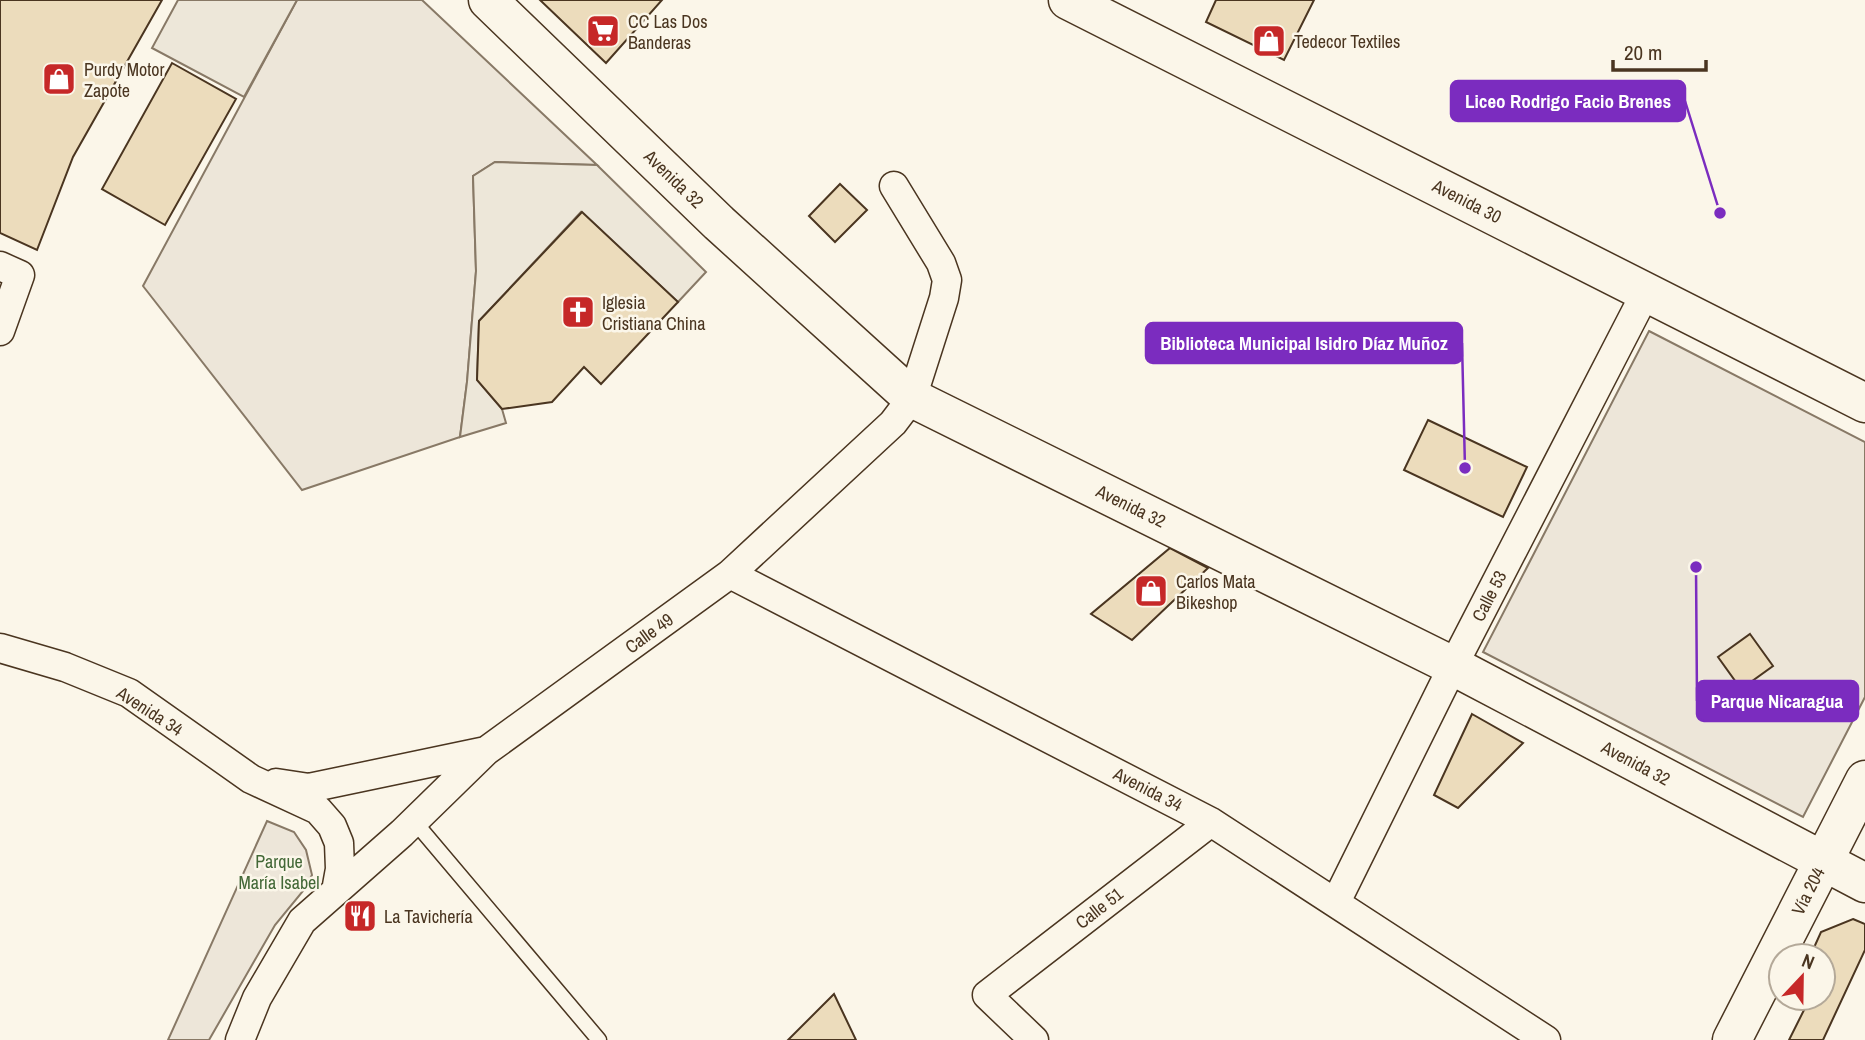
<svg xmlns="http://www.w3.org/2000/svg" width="1865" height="1040" viewBox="0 0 1865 1040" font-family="'Archivo Narrow',sans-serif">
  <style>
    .green { fill: #ede6d9; stroke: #887966; stroke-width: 2 }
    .parking { fill: #ede7d9; stroke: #887966; stroke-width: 2 }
    .building { fill: #ecdcbc; stroke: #4a3520; stroke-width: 2 }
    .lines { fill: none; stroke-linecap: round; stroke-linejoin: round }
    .lane-casing { stroke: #4a3520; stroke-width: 17 }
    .street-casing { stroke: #4a3520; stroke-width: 31 }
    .secondary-casing { stroke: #4a3520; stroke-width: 41 }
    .lane { stroke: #fbf6e9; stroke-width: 14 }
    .street { stroke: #fbf6e9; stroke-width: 28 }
    .secondary { stroke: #fbf6e9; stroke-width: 38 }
    .labels { text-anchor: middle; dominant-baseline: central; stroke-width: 5; stroke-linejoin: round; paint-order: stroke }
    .poi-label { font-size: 18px; fill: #4a3520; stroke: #fbf6e9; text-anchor: start }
    .street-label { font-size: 18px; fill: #4a3520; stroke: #fbf6e9 }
    .park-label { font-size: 18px; fill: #436837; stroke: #fbf6e9 }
    .leader { fill: none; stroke: #7b2cbf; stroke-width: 2.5 }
    .callout-dot { fill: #7b2cbf; stroke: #fbf6e9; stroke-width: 2.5 }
    .callout { fill: #7b2cbf; stroke: #7b2cbf; stroke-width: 2.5 }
    .callout-label { font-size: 19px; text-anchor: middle; font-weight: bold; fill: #fff }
  </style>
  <rect width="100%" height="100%" fill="#fbf6e9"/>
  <path class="green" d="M 297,0 L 422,0 L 597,165 L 495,162 L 473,176 L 476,271 L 467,382 L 460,437 L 302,490 L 143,286 Z
    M 1649,331 L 1865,442 L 1865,697 L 1803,817 L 1483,652 Z
    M 267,821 L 294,832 L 306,850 L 312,875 L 303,891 L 275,925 L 209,1040 L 168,1040 Z"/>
  <path class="parking" d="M 178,0 L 297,0 L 244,97 L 152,48 Z
    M 495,162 L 597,165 L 706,272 L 678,302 L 581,212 L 479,321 L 477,380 L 502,409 L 506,423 L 460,437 L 467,382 L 476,271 L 473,176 Z"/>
  <path class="building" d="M 0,0 L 162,0 L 73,157 L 37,250 L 0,233 Z
    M 540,0 L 662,0 L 606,63 Z
    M 1216,0 L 1314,0 L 1284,60 L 1206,22 Z
    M 172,63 L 236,99 L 165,225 L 102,189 Z
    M 840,184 L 867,210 L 835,242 L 809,216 Z
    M 582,212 L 678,302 L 601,384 L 584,367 L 552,402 L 502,409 L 477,380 L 479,321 Z
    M 1428,420 L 1527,467 L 1503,517 L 1404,470 Z
    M 1170,548 L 1208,568 L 1132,640 L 1091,614 Z
    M 1750,634 L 1773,666 L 1741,689 L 1718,657 Z
    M 1472,714 L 1523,743 L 1458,808 L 1434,795 Z
    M 1853,919 L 1865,924 L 1865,950 L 1823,1040 L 1789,1040 L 1810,998 L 1823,998 L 1823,956 L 1812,956 L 1812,952 L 1821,932 Z
    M 834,994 L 856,1040 L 788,1040 Z"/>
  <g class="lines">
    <defs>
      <path id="lane" d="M 414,821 L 599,1040"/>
      <path id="street" d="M 0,266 L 20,275 L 0,331
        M 730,574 L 1211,822 L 1546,1040
        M 0,648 L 65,667 L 129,693 L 251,779 L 318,810 L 332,826 L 339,843 L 340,869 L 336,891
        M 276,783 L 309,788 L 486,751
        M 1336,902 L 1453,666 L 1646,292
        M 240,1040 L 257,998 L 302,921 L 402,833 L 486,751 L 730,574 L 893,423 L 912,398 L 944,298 L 947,280 L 941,263 L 894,186
        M 1034,1040 L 987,995 L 1211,822"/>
      <path id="secondary" d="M 488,0 L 719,223 L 912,398 L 1453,666 L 1865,883
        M 1068,0 L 1865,403
        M 1732,1040 L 1865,780"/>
    </defs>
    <use href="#lane" class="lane-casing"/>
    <use href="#street" class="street-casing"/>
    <use href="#secondary" class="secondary-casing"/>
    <use href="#lane" class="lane"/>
    <use href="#street" class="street"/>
    <use href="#secondary" class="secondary"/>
  </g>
  <defs>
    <symbol id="supermarket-square" viewBox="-11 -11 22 22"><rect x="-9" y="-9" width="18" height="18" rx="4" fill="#c62828" stroke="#fbf6e9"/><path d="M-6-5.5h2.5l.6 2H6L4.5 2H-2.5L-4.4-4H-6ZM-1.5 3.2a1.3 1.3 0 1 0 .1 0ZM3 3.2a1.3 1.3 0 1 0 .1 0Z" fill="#fff"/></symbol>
    <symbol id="shop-square" viewBox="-11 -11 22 22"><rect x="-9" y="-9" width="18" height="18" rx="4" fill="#c62828" stroke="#fbf6e9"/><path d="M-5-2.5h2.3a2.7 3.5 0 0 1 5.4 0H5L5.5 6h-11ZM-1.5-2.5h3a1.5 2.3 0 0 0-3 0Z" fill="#fff"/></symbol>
    <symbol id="church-square" viewBox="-11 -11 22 22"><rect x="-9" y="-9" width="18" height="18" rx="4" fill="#c62828" stroke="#fbf6e9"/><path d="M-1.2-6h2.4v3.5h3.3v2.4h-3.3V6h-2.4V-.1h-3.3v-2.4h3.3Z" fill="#fff"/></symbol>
    <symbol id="restaurant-square" viewBox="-11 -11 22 22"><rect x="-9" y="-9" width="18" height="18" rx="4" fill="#c62828" stroke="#fbf6e9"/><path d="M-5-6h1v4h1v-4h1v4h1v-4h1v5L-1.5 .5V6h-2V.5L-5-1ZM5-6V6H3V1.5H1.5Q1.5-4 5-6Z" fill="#fff"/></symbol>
  </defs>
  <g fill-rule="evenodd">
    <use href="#supermarket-square" x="584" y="12" width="38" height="38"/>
    <use href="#shop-square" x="1250" y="22" width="38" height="38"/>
    <use href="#shop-square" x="40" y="60" width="38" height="38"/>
    <use href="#church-square" x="559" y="293" width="38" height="38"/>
    <use href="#shop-square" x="1132" y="572" width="38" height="38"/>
    <use href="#restaurant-square" x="341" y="897" width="38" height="38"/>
  </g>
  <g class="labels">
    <g class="poi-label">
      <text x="628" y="21">CC Las Dos<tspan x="628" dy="21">Banderas</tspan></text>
      <text x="1294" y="41">Tedecor Textiles</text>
      <text x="84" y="69">Purdy Motor<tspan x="84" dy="21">Zapote</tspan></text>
      <text x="602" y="302">Iglesia<tspan x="602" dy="21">Cristiana China</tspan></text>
      <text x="1176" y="581">Carlos Mata<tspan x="1176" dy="21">Bikeshop</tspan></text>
      <text x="384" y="916">La Tavichería</text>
    </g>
    <g class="street-label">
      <text transform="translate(674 179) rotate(44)">Avenida 32</text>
      <text transform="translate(1467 201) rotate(27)">Avenida 30</text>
      <text transform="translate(1131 506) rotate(26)">Avenida 32</text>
      <text transform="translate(1489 596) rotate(-63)">Calle 53</text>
      <text transform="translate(649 633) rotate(-36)">Calle 49</text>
      <text transform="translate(150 711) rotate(33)">Avenida 34</text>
      <text transform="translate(1636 763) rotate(28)">Avenida 32</text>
      <text transform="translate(1148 789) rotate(27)">Avenida 34</text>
      <text transform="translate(1808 891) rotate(-63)">Vía 204</text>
      <text transform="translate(1099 908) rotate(-38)">Calle 51</text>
    </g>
    <g class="park-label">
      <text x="279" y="861">Parque<tspan x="279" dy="21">María Isabel</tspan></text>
    </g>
  </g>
  <path class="leader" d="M1720 213L1685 101M1465 468L1462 343M1696 567L1697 701"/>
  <g class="callout-dot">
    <circle cx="1720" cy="213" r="7"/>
    <circle cx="1465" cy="468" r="7"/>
    <circle cx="1696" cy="567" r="7"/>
  </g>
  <g class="callout">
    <rect x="1451" y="81" width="234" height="40" rx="7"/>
    <rect x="1146" y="323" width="316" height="40" rx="7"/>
    <rect x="1697" y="681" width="161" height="40" rx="7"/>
  </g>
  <g class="callout-label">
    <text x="1568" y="108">Liceo Rodrigo Facio Brenes</text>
    <text x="1304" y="350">Biblioteca Municipal Isidro Díaz Muñoz</text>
    <text x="1777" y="708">Parque Nicaragua</text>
  </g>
  <g transform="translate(1802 977) rotate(22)"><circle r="33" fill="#fbf6e9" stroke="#b4a999" stroke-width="2"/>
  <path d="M0-5L12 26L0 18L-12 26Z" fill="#c62828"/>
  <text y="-10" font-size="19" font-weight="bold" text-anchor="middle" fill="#4a3520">N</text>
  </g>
  <path d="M1613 60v10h93v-10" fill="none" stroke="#4a3520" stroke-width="3.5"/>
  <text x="1624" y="60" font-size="21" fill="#4a3520" stroke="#fbf6e9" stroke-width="5" paint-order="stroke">20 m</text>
</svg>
